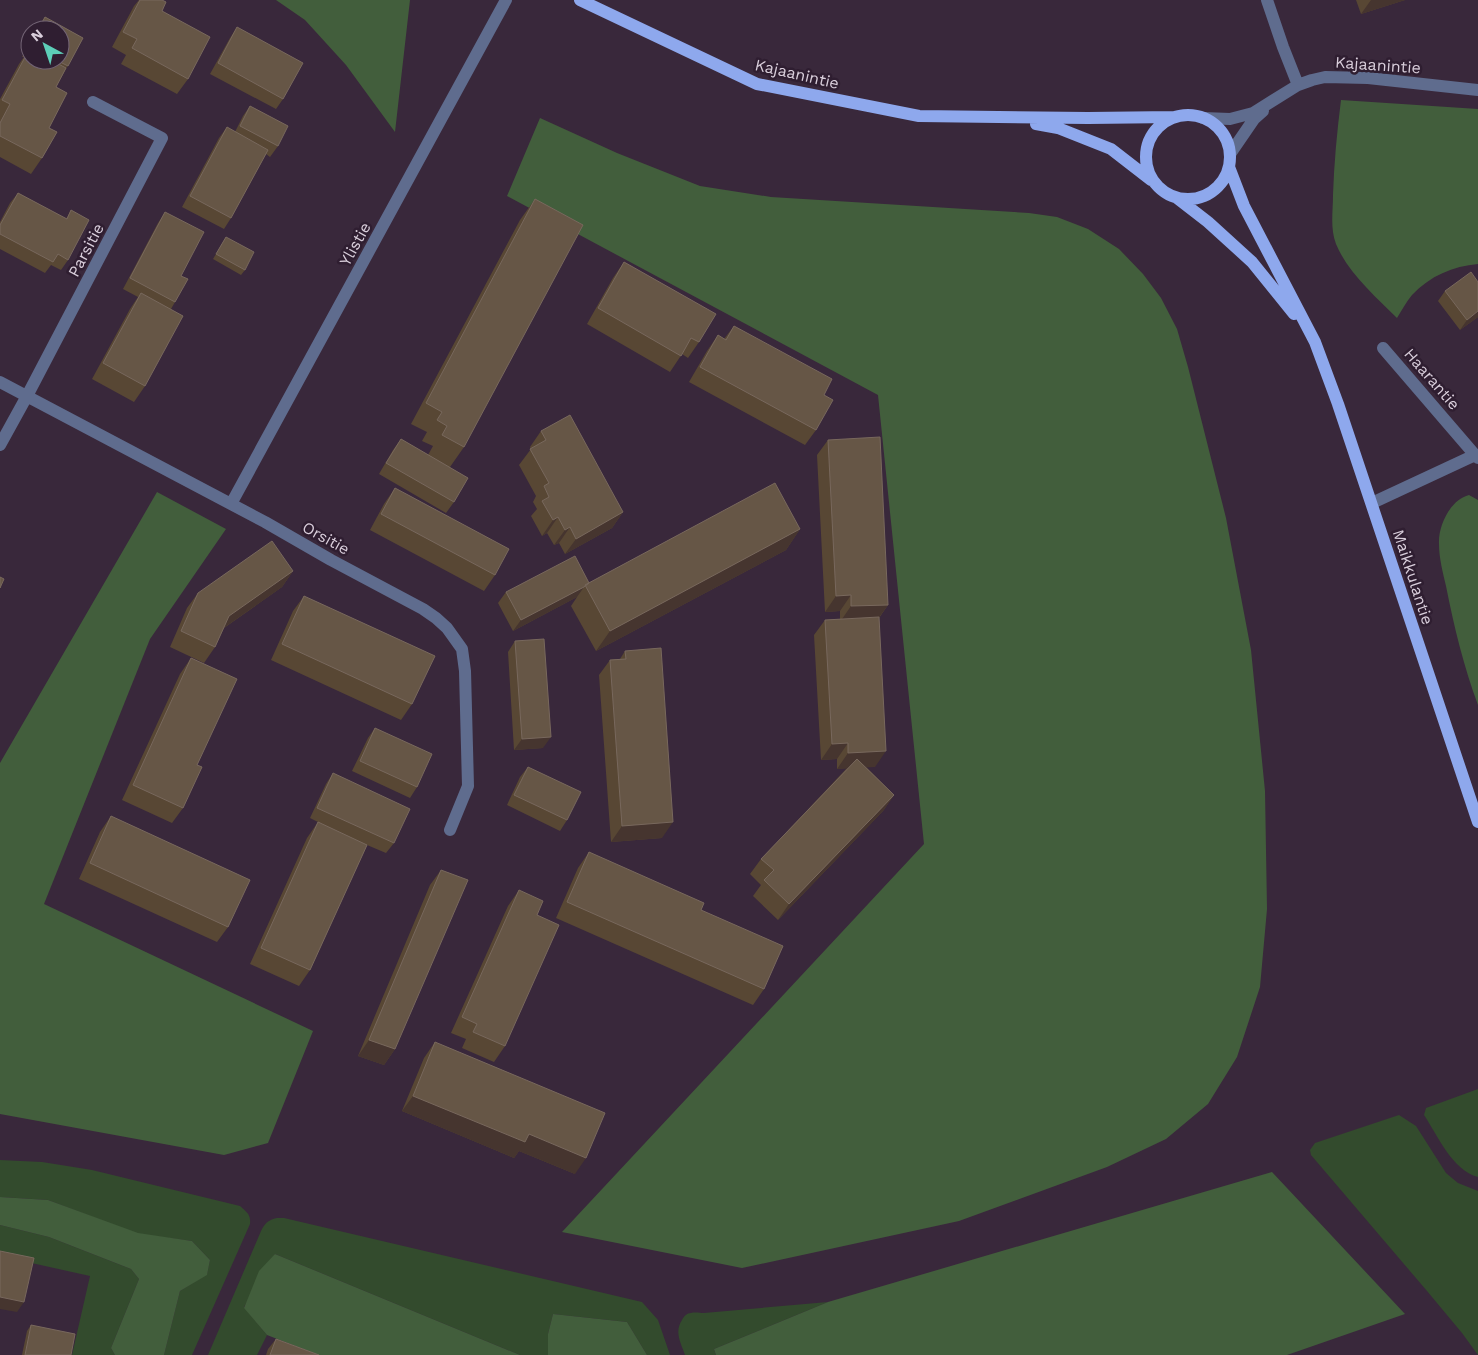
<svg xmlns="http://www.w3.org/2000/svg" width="1478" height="1355" viewBox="0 0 1478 1355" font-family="'Work Sans',sans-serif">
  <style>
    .green { fill: #334b2d }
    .forest { fill: #425e3c }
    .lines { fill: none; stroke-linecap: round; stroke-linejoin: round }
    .minor { stroke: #5f6c8e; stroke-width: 12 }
    .major { stroke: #8ea8ed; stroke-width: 12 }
    .wall { fill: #584734 }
    .shaded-wall { fill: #46352f }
    .building { fill: #665646; stroke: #78685d }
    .labels { text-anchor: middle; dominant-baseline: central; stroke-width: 5; stroke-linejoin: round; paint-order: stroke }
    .street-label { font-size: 16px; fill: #d9cedb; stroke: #2f1e31 }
  </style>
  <rect width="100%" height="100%" fill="#39283b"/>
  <path class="green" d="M 1478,1089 L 1478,1177 C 1452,1170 1438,1136 1424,1115 L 1426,1108 Z
    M 1399,1115 L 1416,1126 L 1446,1173 L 1458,1183 L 1478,1191 L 1478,1355 L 1462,1333 L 1427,1291 L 1311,1155 L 1310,1150 L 1315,1143 Z
    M 0,1160 L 42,1162 L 92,1170 L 240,1206 C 247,1212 251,1215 250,1224 L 192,1355 L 164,1355 L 180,1291 L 207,1274 L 210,1260 L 192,1241 L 138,1234 L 48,1200 L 0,1197 Z
    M 277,1218 L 284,1218 L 642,1302 L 658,1320 L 670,1355 L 647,1355 L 627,1322 L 553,1314 L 548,1334 L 548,1355 L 520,1355 L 275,1254 L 244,1307 L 267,1335 L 257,1355 L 208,1355 L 261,1231 C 265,1223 268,1220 277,1218 Z
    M 0,1225 L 49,1237 L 131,1269 L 139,1279 L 111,1348 L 115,1355 L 72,1355 L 90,1276 L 0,1256 Z
    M 828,1302 L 714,1349 L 716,1355 L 685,1355 C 681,1343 674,1332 682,1320 C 684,1316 687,1313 691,1313 C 695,1312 700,1313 704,1313 Z"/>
  <path class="forest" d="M 276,0 L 410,0 L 395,132 L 346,65 L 305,20 Z
    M 1341,100 L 1478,109 L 1478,264 C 1453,266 1430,276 1412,295 C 1406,302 1402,310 1397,318 C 1375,296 1348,273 1336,244 C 1330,228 1333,212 1333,195 C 1334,163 1337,132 1341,100 Z
    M 540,118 L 617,153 L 700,186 L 771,197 L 1029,213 L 1057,217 L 1088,229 L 1119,249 L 1143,274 L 1161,298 L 1177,329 L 1188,367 L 1226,518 L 1251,650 L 1265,791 L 1267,909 L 1260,987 L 1237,1057 L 1208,1104 L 1166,1139 L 1107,1167 L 959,1221 L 742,1268 L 562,1232 L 924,844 L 878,395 L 507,196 Z
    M 157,492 L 226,529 L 150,639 L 44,904 L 313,1031 L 268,1143 L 224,1155 L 0,1114 L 0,763 Z
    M 1469,495 L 1478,500 L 1478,705 C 1464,667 1454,627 1446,586 C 1443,573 1439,558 1439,544 C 1438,526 1450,500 1469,495 Z
    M 1272,1172 L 1405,1314 L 1287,1355 L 716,1355 L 714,1349 L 828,1302 Z
    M 0,1197 L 48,1200 L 138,1233 L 192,1241 L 210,1260 L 207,1275 L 180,1291 L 164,1355 L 115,1355 L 111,1348 L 139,1279 L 131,1269 L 49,1237 L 0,1225 Z
    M 275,1254 L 520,1355 L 318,1355 L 267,1335 L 244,1308 L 259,1271 Z
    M 553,1314 L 627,1322 L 647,1355 L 548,1355 L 548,1334 Z"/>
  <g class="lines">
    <path class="minor" d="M 1267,0 L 1283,47 L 1298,85
      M 1203,118 L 1230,119 L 1253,113 L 1298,85 L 1312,80 L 1325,77 L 1368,78 L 1478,90
      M 1230,154 L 1254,119 L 1263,111
      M 1383,348 L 1475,455
      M 0,382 L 265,522 L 331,560 L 423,609 L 436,618 L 447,628 L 462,649 L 465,671 L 468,786 L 450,830
      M 0,445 L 27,396 L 162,138 L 93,102
      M 1372,503 L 1475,455 L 1478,458
      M 231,504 L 506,0"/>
    <path class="major" d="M 580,0 L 757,84 L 919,116 L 1088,118 L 1174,117
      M1146 157a42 42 0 1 1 84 0a42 42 0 1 1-84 0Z
      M 1036,124 L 1058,128 L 1111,149 L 1151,180
      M 1229,167 L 1244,206 L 1315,342 L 1338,404 L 1478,822
      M 1177,198 L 1208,222 L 1252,262 L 1294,314"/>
  </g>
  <path class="wall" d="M 139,0 L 162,0 L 162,11 L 188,79 L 177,94 L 121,64 L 126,55 L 112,47 L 134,6 Z
    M 1356,0 L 1405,0 L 1361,14 Z
    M 45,17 L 83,38 L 56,87 L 67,93 L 49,128 L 57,132 L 42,158 L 31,174 L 0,157 L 0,99 L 19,64 L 24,57 L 22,57 L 30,42 L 30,60 L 60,60 L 60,30 L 36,30 Z
    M 237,27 L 283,99 L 276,109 L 210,74 L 230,38 Z
    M 250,106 L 278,146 L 270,157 L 266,154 L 231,218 L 224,229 L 182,207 L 219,138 L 227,127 L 235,132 L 243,116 Z
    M 18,193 L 66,219 L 71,210 L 68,260 L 61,270 L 51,265 L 45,273 L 0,249 L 0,222 L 10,203 Z
    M 535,199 L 464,447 L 450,467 L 454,502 L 446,513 L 379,474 L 393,450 L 401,439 L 428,455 L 433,446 L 422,441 L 427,432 L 411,424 L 520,220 Z
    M 165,212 L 181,276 L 175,302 L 171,309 L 145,386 L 134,402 L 92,379 L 130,309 L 138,297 L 123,289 L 158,223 Z
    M 226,237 L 245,270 L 241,275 L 213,259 Z
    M 624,262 L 699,342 L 688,358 L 682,354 L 670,372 L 587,324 L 613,278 Z
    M 1445,291 L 1478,317 L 1460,330 L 1438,301 Z
    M 734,326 L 824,395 L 816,430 L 805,445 L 689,382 L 707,351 L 718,335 L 724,339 Z
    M 541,431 L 623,512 L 612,528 L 565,554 L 559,543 L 554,545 L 547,533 L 542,536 L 531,516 L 537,509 L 533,502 L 536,496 L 519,465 L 531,449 L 530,447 Z
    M 828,440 L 888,605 L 879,618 L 875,767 L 866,767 L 894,795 L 883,811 L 778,920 L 753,896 L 761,885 L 750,874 L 761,859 L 847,768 L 837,769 L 837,759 L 821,760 L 814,635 L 825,620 L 840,619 L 840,611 L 825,612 L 817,455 Z
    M 395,488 L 495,575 L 484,591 L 370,530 L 384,504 Z
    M 800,529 L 786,550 L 596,651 L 571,606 L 577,597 L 513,631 L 498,603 L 506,592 L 589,583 Z
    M 293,571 L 282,587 L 224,628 L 215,647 L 204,663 L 170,647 L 187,608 L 198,593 Z
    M 304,596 L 412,704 L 401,720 L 271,660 L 293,611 Z
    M 515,641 L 543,748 L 514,750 L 508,652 Z
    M 625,651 L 662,838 L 611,842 L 599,675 L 610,660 L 620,659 Z
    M 191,658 L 197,765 L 183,808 L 172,823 L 122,800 L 180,674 Z
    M 375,728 L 417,787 L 410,798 L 352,771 L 368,738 Z
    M 528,767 L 567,820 L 560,831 L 507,805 L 520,777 Z
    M 333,773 L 394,843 L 386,853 L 367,845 L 310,970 L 299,986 L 250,964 L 307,838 L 318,822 L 310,818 L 326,784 Z
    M 111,816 L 228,927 L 217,942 L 79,879 L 100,832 Z
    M 589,852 L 701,910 L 764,989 L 753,1005 L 556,918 L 578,868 Z
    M 441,870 L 395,1049 L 384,1065 L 358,1056 L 430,885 Z
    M 519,890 L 505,1046 L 494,1062 L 462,1048 L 466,1039 L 451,1033 L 508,906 Z
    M 435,1042 L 575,1174 L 519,1151 L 514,1158 L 402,1111 L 424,1058 Z
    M 31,1325 L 71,1355 L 22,1355 L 27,1331 Z
    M 276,1339 L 319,1355 L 266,1355 L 268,1349 Z"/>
  <path class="shaded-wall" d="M 1371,0 L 1405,0 L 1361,14 Z
    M 1478,311 L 1478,317 L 1460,330 L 1467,320 Z
    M 623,512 L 612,528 L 565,554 L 576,539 Z
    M 558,517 L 547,533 L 542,536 L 553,520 Z
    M 570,527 L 559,543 L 554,545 L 565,530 Z
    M 800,529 L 786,550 L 596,651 L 610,631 Z
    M 293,571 L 282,587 L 218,632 L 229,616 Z
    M 584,587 L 577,597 L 513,631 L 521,620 Z
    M 851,595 L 840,611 L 825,612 L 836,596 Z
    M 888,605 L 877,620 L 840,622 L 851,606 Z
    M 551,737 L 543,748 L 514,750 L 522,739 Z
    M 848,743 L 837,759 L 821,760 L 832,744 Z
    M 886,751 L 875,767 L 837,769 L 848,753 Z
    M 894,795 L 883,811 L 778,920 L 789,904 Z
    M 673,822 L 662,838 L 611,842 L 622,826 Z
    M 369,1040 L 395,1049 L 384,1065 L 358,1056 Z
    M 413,1096 L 529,1134 L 586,1158 L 575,1174 L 519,1151 L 514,1158 L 402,1111 Z
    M 0,1297 L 24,1302 L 17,1312 L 0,1309 Z"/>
  <path class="building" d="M 140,0 L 162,0 L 166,2 L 162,11 L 210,37 L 188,79 L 132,48 L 137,39 L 123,32 Z
    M 45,17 L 83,38 L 68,66 L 56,60 L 60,60 L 60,30 L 38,30 Z
    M 237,27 L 303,63 L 283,99 L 218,63 Z
    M 30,48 L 30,60 L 51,60 L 66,68 L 56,87 L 67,93 L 49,128 L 57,132 L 42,158 L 0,136 L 0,123 L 10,104 L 2,100 Z
    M 250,106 L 288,126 L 278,146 L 240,126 Z
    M 227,127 L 268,150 L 231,218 L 190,196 Z
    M 18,193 L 67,219 L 71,210 L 89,220 L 68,260 L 58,254 L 53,262 L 0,234 L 0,225 Z
    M 535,199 L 583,225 L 464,447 L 442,435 L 447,426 L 437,420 L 442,412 L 426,403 Z
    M 165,212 L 204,232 L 181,276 L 188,279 L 175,302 L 130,278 Z
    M 226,237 L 254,252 L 245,270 L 216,254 Z
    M 624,262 L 716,314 L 699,342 L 691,338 L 681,356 L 598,308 Z
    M 1471,272 L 1478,282 L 1478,311 L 1467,320 L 1445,291 Z
    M 141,293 L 183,316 L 145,386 L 103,363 Z
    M 734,326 L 832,379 L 824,395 L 833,400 L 816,430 L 700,367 L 718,335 L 726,340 Z
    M 570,415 L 623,512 L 576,539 L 570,527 L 565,530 L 558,517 L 553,520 L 542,501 L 549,497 L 544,486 L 549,483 L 530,449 L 546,440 L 541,431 Z
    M 880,437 L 888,605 L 851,606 L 851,595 L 836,596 L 828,440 Z
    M 401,439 L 468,478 L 454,502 L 386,463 Z
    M 775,483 L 800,529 L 610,631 L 585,585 Z
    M 395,488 L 509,549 L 495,575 L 381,514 Z
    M 272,541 L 293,571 L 229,616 L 215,647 L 181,631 L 198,593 Z
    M 575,556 L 589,583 L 584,587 L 521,620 L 506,592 Z
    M 0,577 L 4,579 L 0,588 Z
    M 304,596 L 435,656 L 412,704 L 282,644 Z
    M 879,617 L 886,751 L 848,753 L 848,743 L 832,744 L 825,620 Z
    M 544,639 L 551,737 L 522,739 L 515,641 Z
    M 661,648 L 673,822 L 622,826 L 610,660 L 626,659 L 625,651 Z
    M 191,658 L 237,679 L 197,765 L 202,767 L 183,808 L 133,785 Z
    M 375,728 L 432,754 L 417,787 L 360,761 Z
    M 857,759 L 894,795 L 789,904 L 764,880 L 774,870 L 761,859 Z
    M 528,767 L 581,792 L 567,820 L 514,795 Z
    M 333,773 L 410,809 L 394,843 L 317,808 Z
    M 111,816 L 250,880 L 228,927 L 90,863 Z
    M 318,822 L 367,845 L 310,970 L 261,948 Z
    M 589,852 L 704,903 L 701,910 L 783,946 L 764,989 L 567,902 Z
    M 441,870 L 468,880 L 395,1049 L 369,1040 Z
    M 519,890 L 543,901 L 537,915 L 559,925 L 505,1046 L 473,1032 L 477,1024 L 462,1017 Z
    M 435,1042 L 605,1113 L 586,1158 L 529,1134 L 525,1142 L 413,1096 Z
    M 0,1251 L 34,1258 L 24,1302 L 0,1297 Z
    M 31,1325 L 75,1334 L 71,1355 L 25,1355 Z
    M 276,1339 L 319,1355 L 270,1355 Z"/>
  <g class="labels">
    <g class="street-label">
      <text transform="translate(1378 65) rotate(4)">Kajaanintie</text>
      <text transform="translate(797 74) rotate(13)">Kajaanintie</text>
      <text transform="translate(355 244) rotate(-61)">Ylistie</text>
      <text transform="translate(86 250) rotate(-62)">Parsitie</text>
      <text transform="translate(1432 379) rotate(49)">Haarantie</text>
      <text transform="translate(326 538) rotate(29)">Orsitie</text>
      <text transform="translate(1413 577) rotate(72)">Maikkulantie</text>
    </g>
  </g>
  <g transform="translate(45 45) rotate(320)"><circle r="24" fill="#2f1e31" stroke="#736475"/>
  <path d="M0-4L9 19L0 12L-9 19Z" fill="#5dceb8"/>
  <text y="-8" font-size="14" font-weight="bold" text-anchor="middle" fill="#d9cedb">N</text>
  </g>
</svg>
